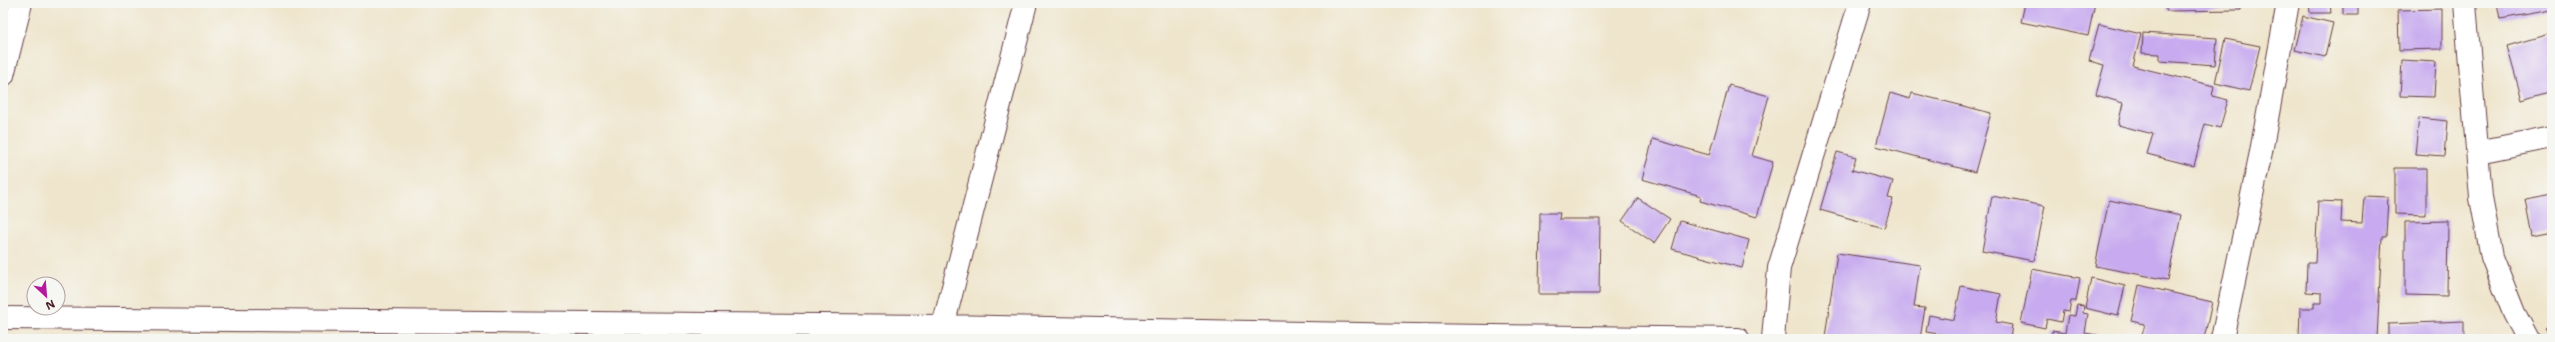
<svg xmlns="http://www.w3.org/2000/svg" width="2555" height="342" viewBox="0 0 2555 342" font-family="'Shantell Sans',sans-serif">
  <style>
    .building { fill: #c7aaef }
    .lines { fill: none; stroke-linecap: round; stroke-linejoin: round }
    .minor-casing { stroke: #633d43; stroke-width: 24 }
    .tertiary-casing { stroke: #633d43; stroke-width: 24 }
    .minor { stroke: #fff; stroke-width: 22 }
    .tertiary { stroke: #fff; stroke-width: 22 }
  </style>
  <rect width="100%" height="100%" fill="#f6f6f2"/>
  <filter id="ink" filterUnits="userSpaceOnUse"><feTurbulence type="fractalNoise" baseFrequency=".025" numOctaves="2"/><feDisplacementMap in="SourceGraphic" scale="8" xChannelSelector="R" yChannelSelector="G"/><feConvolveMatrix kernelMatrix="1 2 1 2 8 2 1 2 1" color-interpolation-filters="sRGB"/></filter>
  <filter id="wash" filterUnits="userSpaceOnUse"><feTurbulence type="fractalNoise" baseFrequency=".012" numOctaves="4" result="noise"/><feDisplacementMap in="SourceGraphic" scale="16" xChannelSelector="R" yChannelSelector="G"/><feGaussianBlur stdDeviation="0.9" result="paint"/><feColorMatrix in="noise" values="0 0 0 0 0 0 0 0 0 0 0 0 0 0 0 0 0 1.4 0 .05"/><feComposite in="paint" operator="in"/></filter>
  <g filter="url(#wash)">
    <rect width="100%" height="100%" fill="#efe5cc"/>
    <g id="blocks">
      <path class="building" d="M 2025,3 L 2095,3 L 2088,36 L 2021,22 Z
        M 2166,3 L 2241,3 L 2241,10 L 2166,11 Z
        M 2309,3 L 2330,3 L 2331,13 L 2310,13 Z
        M 2343,3 L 2358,3 L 2358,15 L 2343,15 Z
        M 2497,3 L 2552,3 L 2552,10 L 2500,19 Z
        M 2442,9 L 2442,49 L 2399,50 L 2398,10 Z
        M 2303,16 L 2333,23 L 2325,57 L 2295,50 Z
        M 2099,24 L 2141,34 L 2133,66 L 2214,86 L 2212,96 L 2228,100 L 2220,128 L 2205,124 L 2194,166 L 2147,154 L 2153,134 L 2118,125 L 2123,103 L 2096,95 L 2104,65 L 2089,61 Z
        M 2143,33 L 2217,38 L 2215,65 L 2160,61 L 2160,54 L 2142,53 Z
        M 2549,34 L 2552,45 L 2552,91 L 2522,100 L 2507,46 Z
        M 2225,39 L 2260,46 L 2249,91 L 2215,83 Z
        M 2402,60 L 2436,62 L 2434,97 L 2400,96 Z
        M 1729,85 L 1769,96 L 1752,156 L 1773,162 L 1757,217 L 1700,201 L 1701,196 L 1642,179 L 1653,139 L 1709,155 Z
        M 1890,93 L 1910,99 L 1912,93 L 1991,113 L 1975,172 L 1876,146 Z
        M 2419,118 L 2448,121 L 2445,156 L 2415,154 Z
        M 1837,152 L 1856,157 L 1852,170 L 1893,181 L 1888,198 L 1893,199 L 1884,228 L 1820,210 Z
        M 2395,168 L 2426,168 L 2426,215 L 2395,214 Z
        M 2552,194 L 2552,232 L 2532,236 L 2525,199 Z
        M 1992,196 L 2045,206 L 2034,261 L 1982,251 Z
        M 2364,196 L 2388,197 L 2386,237 L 2382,237 L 2377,339 L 2299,339 L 2300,308 L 2314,308 L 2314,303 L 2322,303 L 2322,293 L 2306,292 L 2307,263 L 2315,263 L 2318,201 L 2342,202 L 2341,222 L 2362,223 Z
        M 1638,198 L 1670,219 L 1654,243 L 1622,221 Z
        M 2109,200 L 2181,215 L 2168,280 L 2095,266 Z
        M 1540,213 L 1560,213 L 1559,219 L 1600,219 L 1599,294 L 1539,294 Z
        M 1680,221 L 1749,240 L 1742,268 L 1672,249 Z
        M 2448,221 L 2447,296 L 2405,295 L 2405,222 Z
        M 1837,253 L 1920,265 L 1914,307 L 1925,308 L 1920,339 L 1840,339 L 1825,337 Z
        M 2032,269 L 2080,278 L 2076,301 L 2071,301 L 2069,312 L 2063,311 L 2061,322 L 2047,319 L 2045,328 L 2021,323 Z
        M 2091,278 L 2125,286 L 2118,316 L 2085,308 Z
        M 2139,285 L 2212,302 L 2204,339 L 2141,339 L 2145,324 L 2131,321 Z
        M 1961,286 L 2001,294 L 1996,322 L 2012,325 L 2010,339 L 1944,339 L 1945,335 L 1926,332 L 1929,315 L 1954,320 Z
        M 2077,305 L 2084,306 L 2083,313 L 2088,314 L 2085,333 L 2119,339 L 2051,339 L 2052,331 L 2065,333 L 2068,315 L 2075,316 Z
        M 2464,321 L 2464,339 L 2388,339 L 2388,324 Z
        M 2552,326 L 2552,338 L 2545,329 Z"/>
    </g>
  </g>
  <g filter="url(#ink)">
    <use href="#blocks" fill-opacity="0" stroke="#633d43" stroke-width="1"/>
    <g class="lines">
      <defs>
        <path id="minor" d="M 3,75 L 21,3
          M 2478,152 L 2552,137
          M 3,318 L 943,326 L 1413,335 L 1738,339
          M 943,339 L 943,326 L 1026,3
          M 1773,339 L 1779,268 L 1860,3
          M 2222,339 L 2261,152 L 2288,3"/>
        <path id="tertiary" d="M 2465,3 L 2481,198 L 2492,257 L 2514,313 L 2528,339"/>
      </defs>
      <use href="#minor" class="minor-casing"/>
      <use href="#tertiary" class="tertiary-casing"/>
      <use href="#minor" class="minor"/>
      <use href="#tertiary" class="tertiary"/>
    </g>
  </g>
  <rect width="2555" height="342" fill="none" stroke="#f6f6f2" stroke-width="16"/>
  <g transform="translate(46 296) rotate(154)"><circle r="19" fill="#f6f6f2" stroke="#b1a0a2"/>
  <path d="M0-3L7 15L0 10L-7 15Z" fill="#b5179e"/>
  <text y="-6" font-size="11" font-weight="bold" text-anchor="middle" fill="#4a1f2b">N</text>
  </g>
</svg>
